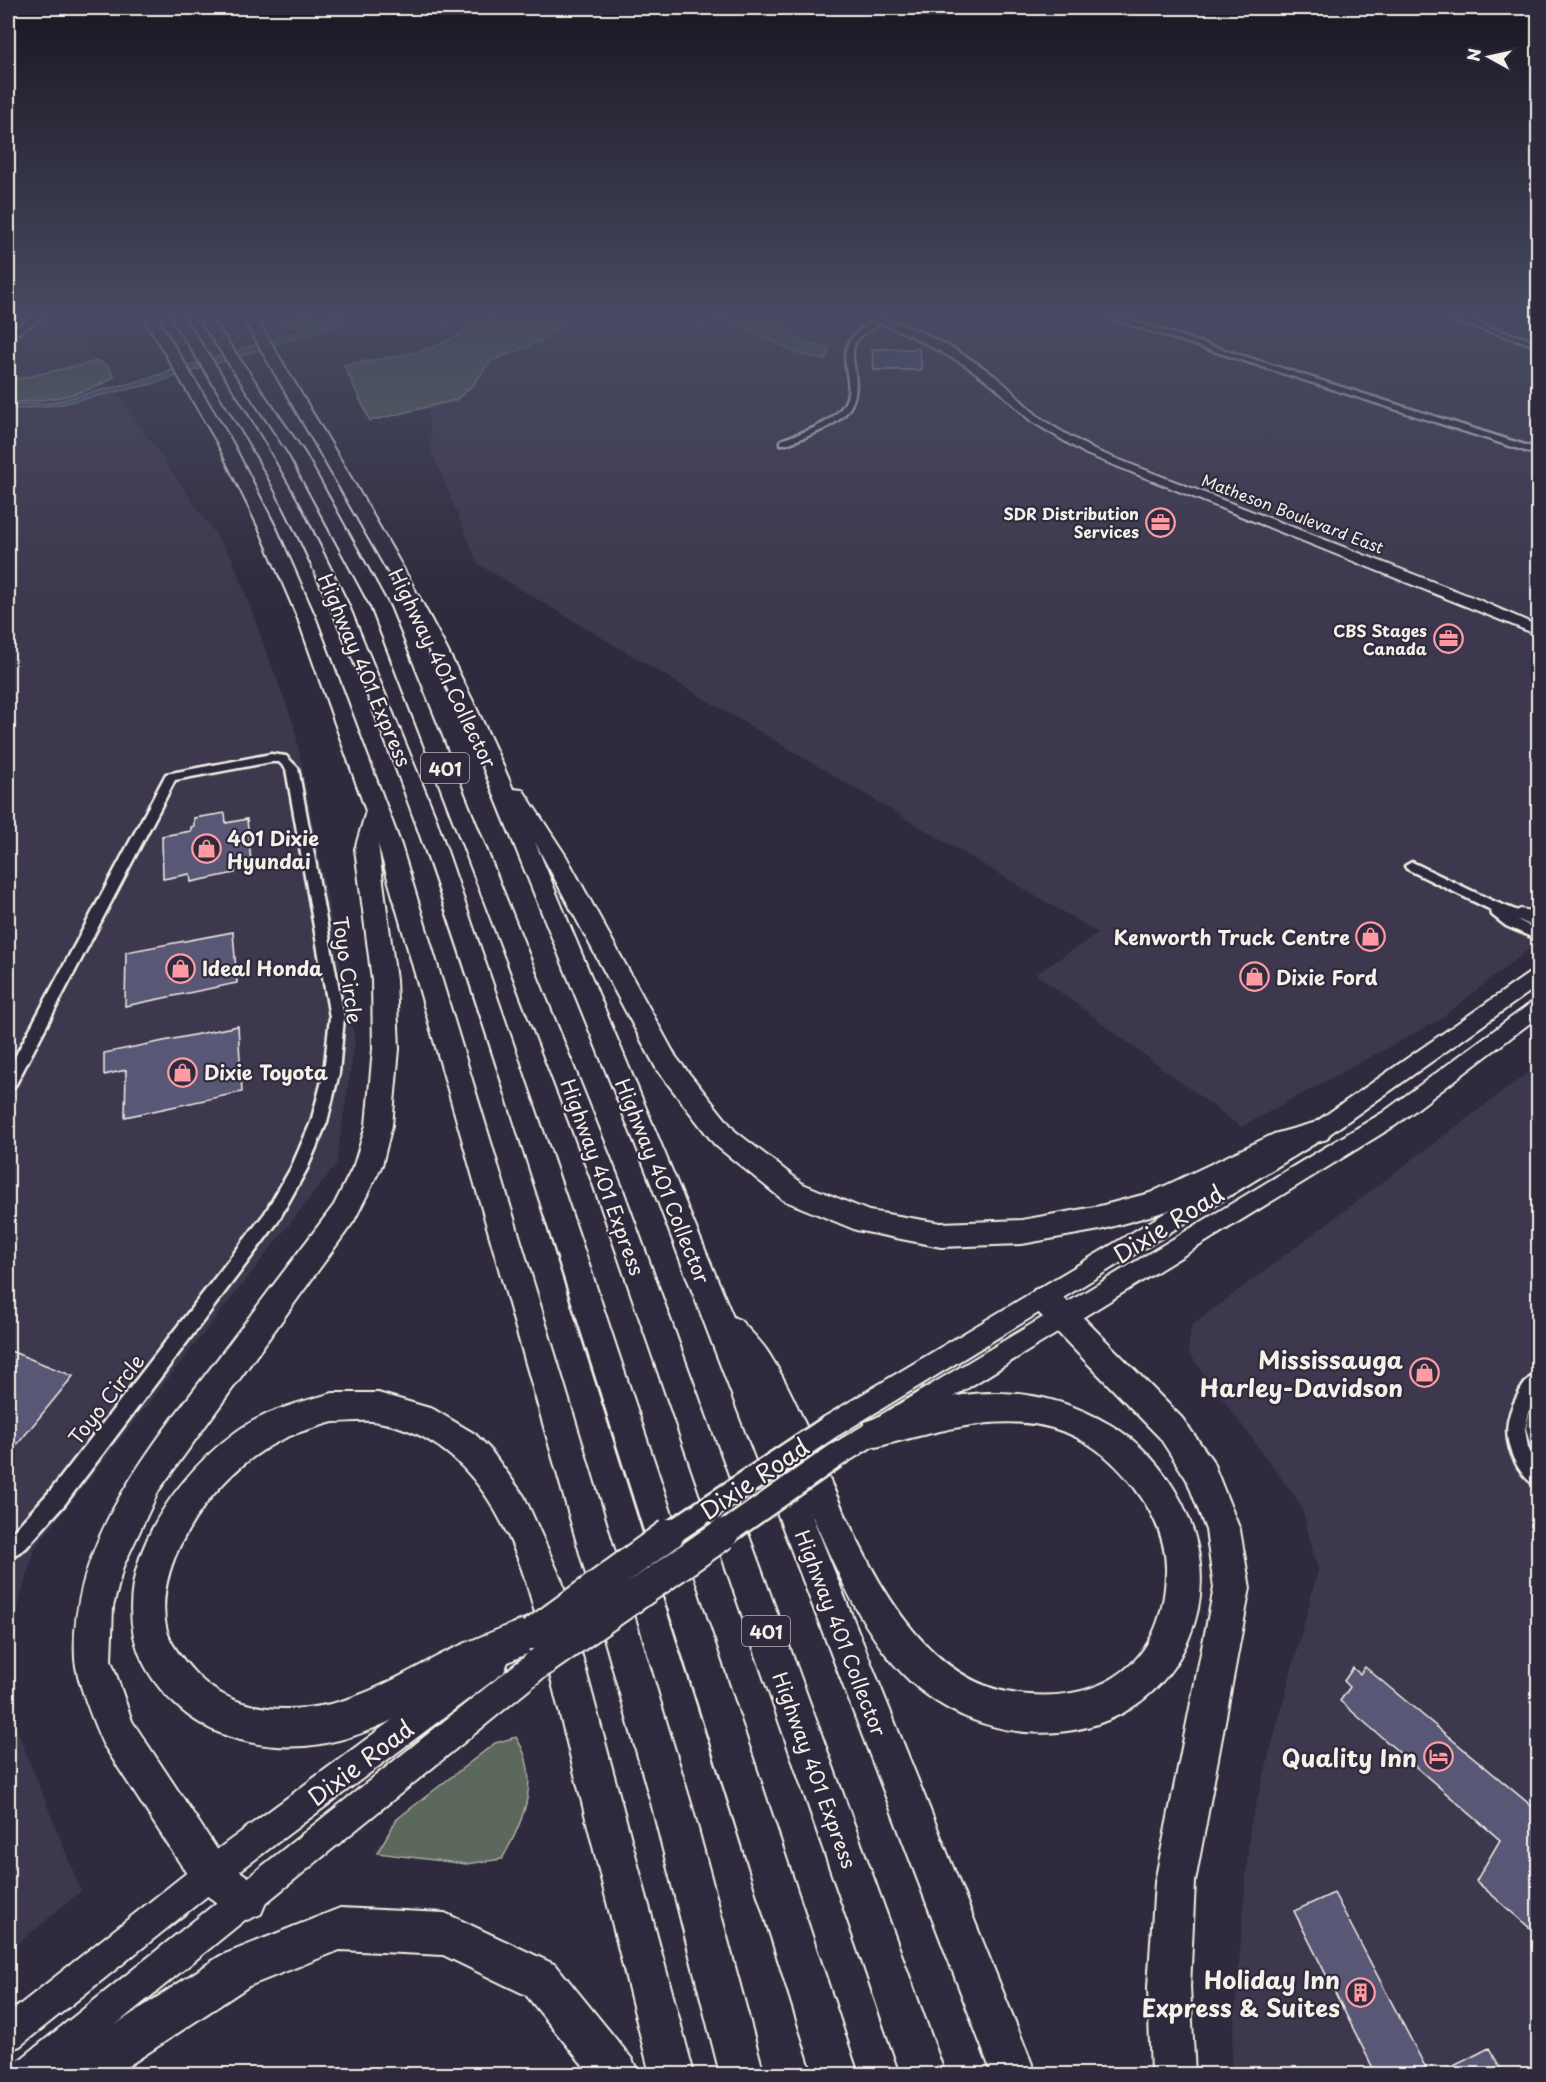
<svg xmlns="http://www.w3.org/2000/svg" width="1546" height="2082" viewBox="0 0 1546 2082" font-family="'Playpen Sans',sans-serif">
  <style>
    .built { fill: #3c384e }
    .green { fill: #5c675c; stroke: #a8aca2; stroke-width: 1.5 }
    .water { fill: #4a6174; stroke: #8e9ba2; stroke-width: 1.5 }
    .building { fill: #595976; stroke: #f4f1e8; stroke-width: 1.5 }
    .lines { fill: none; stroke-linecap: round; stroke-linejoin: round }
    .street-casing { stroke: #f4f1e8; stroke-width: 5 }
    .secondary-casing { stroke: #f4f1e8; stroke-width: 4 }
    .highway-casing { stroke: #f4f1e8; stroke-width: 4 }
    .street { fill: #2f2a3d; fill-rule: evenodd }
    .secondary { fill: #2f2a3d; fill-rule: evenodd }
    .highway { fill: #2f2a3d; fill-rule: evenodd }
    .secondary-bridge-far1-casing { stroke: #f4f1e8; stroke-width: 28; stroke-linecap: butt }
    .secondary-bridge-casing { stroke: #f4f1e8; stroke-width: 34; stroke-linecap: butt }
    .secondary-bridge-far1 { stroke: #2f2a3d; stroke-width: 23 }
    .secondary-bridge { stroke: #2f2a3d; stroke-width: 30 }
    .labels { text-anchor: middle; dominant-baseline: central; stroke-width: 4.5; stroke-linejoin: round; paint-order: stroke }
    .far-poi-label { font-size: 16px; font-weight: bold; fill: #f4f1e8; stroke: #2f2a3d; text-anchor: end }
    .far-street-label { font-size: 16px; fill: #f4f1e8; stroke: #2f2a3d }
    .shield { fill: #2f2a3d; stroke: #b9b5b5; stroke-width: 1.5 }
    .shield-label { font-size: 18px; font-weight: bold; fill: #f4f1e8 }
    .street-label { font-size: 20px; fill: #f4f1e8; stroke: #2f2a3d }
    .poi-label { font-size: 20px; font-weight: bold; fill: #f4f1e8; stroke: #2f2a3d; text-anchor: start }
    .near-street-label { font-size: 24px; fill: #f4f1e8; stroke: #2f2a3d }
    .near-poi-label { font-size: 24px; font-weight: bold; fill: #f4f1e8; stroke: #2f2a3d; text-anchor: end }
  </style>
  <rect width="100%" height="100%" fill="#2f2a3d"/>
  <filter id="ink" filterUnits="userSpaceOnUse"><feTurbulence type="fractalNoise" baseFrequency=".0167" numOctaves="2"/><feDisplacementMap in="SourceGraphic" scale="12" xChannelSelector="R" yChannelSelector="G"/><feConvolveMatrix kernelMatrix="1 2 1 2 8 2 1 2 1" color-interpolation-filters="sRGB"/></filter>
  <g filter="url(#ink)">
    <path class="built" d="M 8,316 L 63,316 L 232,558 L 294,725 L 355,1041 L 336,1165 L 35,1548 L 8,1641 Z
      M 571,316 L 1538,316 L 1538,942 L 1439,1020 L 1241,1127 L 1036,974 L 1098,933 L 478,564 L 431,450 L 429,408 L 456,400 L 474,384 L 490,361 L 542,341 Z
      M 1538,1065 L 1538,2074 L 1233,2074 L 1231,2062 L 1250,1827 L 1318,1570 L 1301,1505 L 1188,1352 L 1191,1326 Z
      M 8,1707 L 81,1891 L 8,1952 Z"/>
    <path class="green" d="M 284,316 L 349,316 L 309,328 L 278,322 Z
      M 502,316 L 571,316 L 542,341 L 490,361 L 474,384 L 456,400 L 370,421 L 344,365 C 382,358 449,353 474,321 L 478,323 Z
      M 672,316 L 782,316 C 789,338 809,346 830,347 L 825,360 L 800,354 L 726,320 L 701,324 Z
      M 98,361 L 107,365 L 114,377 C 84,396 41,402 8,402 L 8,381 Z
      M 516,1737 C 542,1777 524,1821 502,1859 L 466,1864 L 377,1853 L 397,1819 L 495,1743 Z"/>
    <path class="water" d="M 349,316 L 426,316 L 466,321 L 502,316 L 478,323 L 449,324 L 397,317 L 353,320 L 152,384 L 56,405 L 8,410 L 8,404 L 49,403 L 135,382 Z"/>
    <path class="building" d="M 872,349 L 919,349 L 922,370 L 874,370 Z
      M 225,813 L 226,823 L 247,819 L 251,862 L 235,865 L 235,873 L 191,882 L 190,874 L 163,879 L 162,836 L 191,831 L 191,827 L 194,826 L 194,818 Z
      M 233,932 L 237,983 L 125,1006 L 126,952 Z
      M 238,1026 L 242,1092 L 125,1117 L 126,1070 L 104,1075 L 104,1053 Z
      M 8,1350 L 73,1376 L 8,1456 Z
      M 1365,1667 L 1539,1812 L 1539,1936 L 1476,1881 L 1500,1840 L 1340,1701 L 1350,1687 L 1344,1681 L 1353,1668 L 1360,1674 Z
      M 1334,1893 L 1415,2047 L 1429,2074 L 1376,2074 L 1294,1911 Z
      M 1489,2048 L 1504,2074 L 1438,2074 Z"/>
    <g class="lines">
      <defs>
        <path id="street" d="M 1104,316 L 1116,316 L 1538,449 L 1538,455 Z
          M 1438,316 L 1451,316 L 1538,342 L 1538,346 Z
          M 871,322 L 878,324 C 871,330 861,333 856,341 C 850,351 854,364 855,374 C 862,421 822,430 787,444 L 781,444 L 781,440 C 800,433 824,427 839,411 C 867,381 819,353 871,322 Z
          M 271,754 L 286,756 L 298,768 L 344,1017 L 339,1073 L 327,1122 L 307,1169 L 277,1223 L 65,1504 L 26,1548 L 8,1559 L 8,1537 L 51,1490 L 265,1213 L 291,1168 L 311,1122 L 324,1073 L 330,1017 L 286,769 L 279,762 L 271,762 L 175,780 L 16,1084 L 13,1088 L 8,1090 L 8,1070 L 166,774 Z
          M 1412,862 L 1493,901 L 1538,919 L 1538,929 L 1513,917 L 1538,931 L 1538,940 L 1506,926 L 1492,915 L 1491,910 L 1407,869 L 1405,866 Z
          M 1538,1373 L 1538,1395 L 1530,1409 L 1525,1429 L 1528,1448 L 1538,1463 L 1538,1486 C 1529,1483 1523,1475 1518,1467 C 1503,1441 1504,1419 1519,1393 C 1524,1384 1529,1376 1538,1373 Z
          M 1538,1405 L 1538,1451 L 1531,1448 L 1526,1428 L 1531,1408 Z"/>
        <path id="secondary" d="M 34,316 L 47,316 L 8,339 L 8,332 Z
          M 864,316 C 901,316 973,357 1001,381 C 1014,392 1025,406 1038,416 C 1055,429 1076,439 1094,450 L 1472,597 L 1538,626 L 1538,635 L 1086,454 L 1031,421 L 993,385 L 965,365 L 907,334 Z
          M 1520,909 L 1538,912 L 1538,924 L 1514,919 L 1511,915 Z
          M 1538,971 L 1538,986 L 1324,1138 L 839,1435 L 830,1438 L 821,1435 L 818,1427 L 821,1419 L 1310,1126 L 1531,972 Z
          M 1538,1001 L 1538,1017 L 1396,1125 L 844,1464 L 835,1468 L 826,1464 L 822,1456 L 826,1448 L 1382,1113 L 1531,1003 Z
          M 494,1648 L 504,1652 L 508,1662 L 504,1672 L 221,1885 L 20,2046 L 8,2050 L 8,2014 L 199,1863 L 484,1652 Z
          M 538,1650 L 548,1654 L 552,1664 L 548,1674 L 55,2074 L 12,2074 L 17,2062 L 528,1654 Z"/>
        <path id="highway" d="M 143,316 L 156,316 L 232,442 L 277,530 L 316,619 L 401,845 L 691,1803 L 764,2074 L 720,2074 L 651,1803 L 378,844 L 396,980 L 399,1049 L 392,1125 L 382,1165 L 354,1221 L 159,1490 L 123,1567 L 113,1607 L 111,1660 L 132,1721 L 224,1860 L 261,1886 L 267,1900 L 261,1914 L 247,1920 L 233,1914 L 196,1888 L 103,1744 C 94,1724 76,1679 75,1658 C 69,1543 151,1447 216,1361 C 255,1309 295,1257 334,1205 L 354,1165 L 366,1125 L 373,1049 L 372,980 L 355,849 L 366,811 L 298,619 L 260,530 L 217,442 Z
          M 170,316 L 183,316 L 244,409 L 300,506 L 349,606 L 434,813 L 583,1247 L 858,2074 L 814,2074 C 720,1777 629,1479 534,1183 C 461,955 392,726 286,511 C 252,443 211,380 170,316 Z
          M 197,316 L 210,316 L 305,454 L 389,607 L 622,1187 L 945,2074 L 901,2074 L 594,1187 L 371,607 L 289,454 Z
          M 242,316 L 255,316 C 346,471 443,623 513,789 L 523,790 L 566,856 L 676,1057 L 735,1131 L 803,1184 L 869,1211 L 941,1223 L 1022,1220 L 1100,1206 L 1150,1193 L 1274,1134 L 1317,1122 L 1327,1125 L 1331,1132 L 1327,1139 L 1292,1149 L 1167,1211 L 1100,1230 L 1022,1244 L 941,1247 L 856,1230 L 783,1200 L 715,1145 L 657,1070 L 535,842 L 733,1317 L 740,1320 C 751,1332 763,1343 771,1357 C 836,1461 880,1687 1029,1695 C 1058,1697 1088,1693 1113,1678 C 1152,1654 1165,1614 1166,1572 C 1167,1540 1153,1512 1134,1487 C 1062,1393 973,1422 876,1447 L 865,1442 L 860,1432 L 865,1422 C 949,1389 1028,1377 1109,1424 C 1141,1442 1165,1470 1182,1503 C 1203,1546 1208,1593 1189,1638 C 1142,1752 994,1759 910,1681 C 862,1636 837,1569 810,1511 L 1036,2074 L 992,2074 L 645,1168 L 470,735 L 405,602 Z
          M 1045,1286 L 1056,1290 L 1182,1418 L 1212,1460 L 1240,1530 L 1250,1588 L 1195,1882 L 1190,1987 L 1195,2074 L 1151,2074 L 1148,1987 L 1155,1882 L 1214,1588 L 1206,1530 L 1187,1480 L 1160,1438 L 1034,1308 L 1030,1299 L 1034,1290 Z
          M 333,1393 L 378,1393 L 433,1409 L 475,1434 L 489,1448 L 524,1496 L 562,1581 L 694,2074 L 650,2074 L 543,1647 C 518,1658 493,1668 468,1680 C 416,1707 366,1741 305,1746 C 258,1749 209,1737 175,1704 C 82,1619 153,1492 237,1431 C 265,1411 300,1402 333,1393 ZM 333,1422 C 348,1422 365,1419 379,1422 C 474,1439 515,1534 536,1617 L 532,1616 C 503,1628 473,1639 444,1653 C 399,1676 358,1703 306,1708 C 264,1712 223,1704 194,1672 C 184,1661 173,1648 168,1634 C 148,1569 210,1484 262,1451 C 284,1436 308,1429 333,1422 Z
          M 340,1908 L 445,1913 L 556,1965 L 632,2059 L 639,2074 L 590,2074 L 526,1995 L 443,1955 L 340,1950 L 249,1986 L 116,2074 L 56,2074 L 63,2059 L 220,1956 Z"/>
      </defs>
      <use href="#street" class="street-casing"/>
      <use href="#secondary" class="secondary-casing"/>
      <use href="#highway" class="highway-casing"/>
      <use href="#street" class="street"/>
      <use href="#secondary" class="secondary"/>
      <use href="#highway" class="highway"/>
      <defs>
        <path id="secondary-bridge-far1" d="M 667,1536 L 830,1427
          M 721,1536 L 835,1456"/>
        <path id="secondary-bridge" d="M 532,1634 L 669,1534
          M 538,1664 L 723,1534"/>
      </defs>
      <use href="#secondary-bridge-far1" class="secondary-bridge-far1-casing"/>
      <use href="#secondary-bridge" class="secondary-bridge-casing"/>
      <use href="#secondary-bridge-far1" class="secondary-bridge-far1"/>
      <use href="#secondary-bridge" class="secondary-bridge"/>
    </g>
  </g>
  <linearGradient id="sky" x2="0" y2="1"><stop stop-color="#1a1722"/><stop offset="0.52" stop-color="#474a62"/><stop offset="1" stop-color="#474a62" stop-opacity="0"/></linearGradient>
  <rect width="1546" height="608" fill="url(#sky)"/>
  <defs>
    <symbol id="office-ring" viewBox="-11 -11 22 22"><circle r="9.5" fill="#2f2a3d" stroke="#ff9aa2" stroke-width="1.5"/><path d="M-6-3h4V-5.5h4V-3h4V5H-6ZM-1-4.5V-3h2v-1.5ZM-6 0V1H6V0Z" fill="#ff9aa2"/></symbol>
    <symbol id="shop-ring" viewBox="-11 -11 22 22"><circle r="9.5" fill="#2f2a3d" stroke="#ff9aa2" stroke-width="1.5"/><path d="M-5-2.5h2.3a2.7 3.5 0 0 1 5.4 0H5L5.5 6h-11ZM-1.5-2.5h3a1.5 2.3 0 0 0-3 0Z" fill="#ff9aa2"/></symbol>
    <symbol id="hotel-ring" viewBox="-11 -11 22 22"><circle r="9.5" fill="#2f2a3d" stroke="#ff9aa2" stroke-width="1.5"/><path d="M-6-4.5h1.5V1H6V5H4.5V3h-9V5H-6ZM-4 0a1.8 1.8 0 1 1 3.6 0ZM.5 0V-2.5h3Q6-2.5 6 0Z" fill="#ff9aa2"/></symbol>
    <symbol id="building-ring" viewBox="-11 -11 22 22"><circle r="9.5" fill="#2f2a3d" stroke="#ff9aa2" stroke-width="1.5"/><path d="M-4-6H4V6H1V3H-1V6H-4ZM-2.5-4.3h1.7v1.8h-1.7ZM.8-4.3h1.7v1.8H.8ZM-2.5-1h1.7V.8h-1.7ZM.8-1h1.7V.8H.8Z" fill="#ff9aa2"/></symbol>
  </defs>
  <g fill-rule="evenodd">
    <use href="#office-ring" x="1144" y="506" width="33" height="33"/>
    <use href="#office-ring" x="1432" y="622" width="33" height="33"/>
    <use href="#shop-ring" x="190" y="832" width="33" height="33"/>
    <use href="#shop-ring" x="1354" y="920" width="33" height="33"/>
    <use href="#shop-ring" x="164" y="952" width="33" height="33"/>
    <use href="#shop-ring" x="1238" y="960" width="33" height="33"/>
    <use href="#shop-ring" x="166" y="1056" width="33" height="33"/>
    <use href="#shop-ring" x="1408" y="1356" width="33" height="33"/>
    <use href="#hotel-ring" x="1422" y="1740" width="33" height="33"/>
    <use href="#building-ring" x="1344" y="1976" width="33" height="33"/>
  </g>
  <g class="labels">
    <g class="far-poi-label">
      <text x="1139" y="513">SDR Distribution<tspan x="1139" dy="18">Services</tspan></text>
      <text x="1427" y="630">CBS Stages<tspan x="1427" dy="18">Canada</tspan></text>
    </g>
    <g class="far-street-label">
      <text transform="translate(1293 513) rotate(21)">Matheson Boulevard East</text>
    </g>
    <g class="shield">
      <rect x="421" y="753" width="48" height="30" rx="4.5"/>
      <rect x="742" y="1616" width="48" height="30" rx="4.5"/>
    </g>
    <g class="shield-label">
      <text x="445" y="768">401</text>
      <text x="766" y="1631">401</text>
    </g>
    <g class="street-label">
      <text transform="translate(443 668) rotate(64)">Highway 401 Collector</text>
      <text transform="translate(365 670) rotate(67)">Highway 401 Express</text>
      <text transform="translate(348 970) rotate(82)">Toyo Circle</text>
      <text transform="translate(603 1177) rotate(70)">Highway 401 Express</text>
      <text transform="translate(663 1181) rotate(68)">Highway 401 Collector</text>
      <text transform="translate(106 1399) rotate(-52)">Toyo Circle</text>
      <text transform="translate(841 1633) rotate(69)">Highway 401 Collector</text>
      <text transform="translate(815 1770) rotate(70)">Highway 401 Express</text>
    </g>
    <g class="poi-label">
      <text x="227" y="838">401 Dixie<tspan x="227" dy="23">Hyundai</tspan></text>
      <text x="1350" y="937" text-anchor="end">Kenworth Truck Centre</text>
      <text x="202" y="968">Ideal Honda</text>
      <text x="1276" y="977">Dixie Ford</text>
      <text x="204" y="1072">Dixie Toyota</text>
    </g>
    <g class="near-street-label">
      <text transform="translate(1168 1223) rotate(-32)">Dixie Road</text>
      <text transform="translate(754 1478) rotate(-34)">Dixie Road</text>
      <text transform="translate(360 1762) rotate(-37)">Dixie Road</text>
    </g>
    <g class="near-poi-label">
      <text x="1403" y="1359">Mississauga<tspan x="1403" dy="28">Harley-Davidson</tspan></text>
      <text x="1417" y="1757">Quality Inn</text>
      <text x="1340" y="1979">Holiday Inn<tspan x="1340" dy="28">Express &amp; Suites</tspan></text>
    </g>
  </g>
  <rect width="1546" height="2082" fill="none" stroke="#2f2a3d" stroke-width="30"/>
  <rect x="15" y="15" width="1516" height="2052" fill="none" stroke="#f4f1e8" stroke-width="2" filter="url(#ink)"/>
  <g transform="translate(1489 57) rotate(278)" stroke="#2f2a3d" stroke-width="4.5" paint-order="stroke">
  <path d="M0-4.5L10 22L0 15L-10 22Z" fill="#f4f1e8"/>
  <text y="-9" font-size="16" font-weight="bold" text-anchor="middle" fill="#f4f1e8">N</text>
  </g>
</svg>
